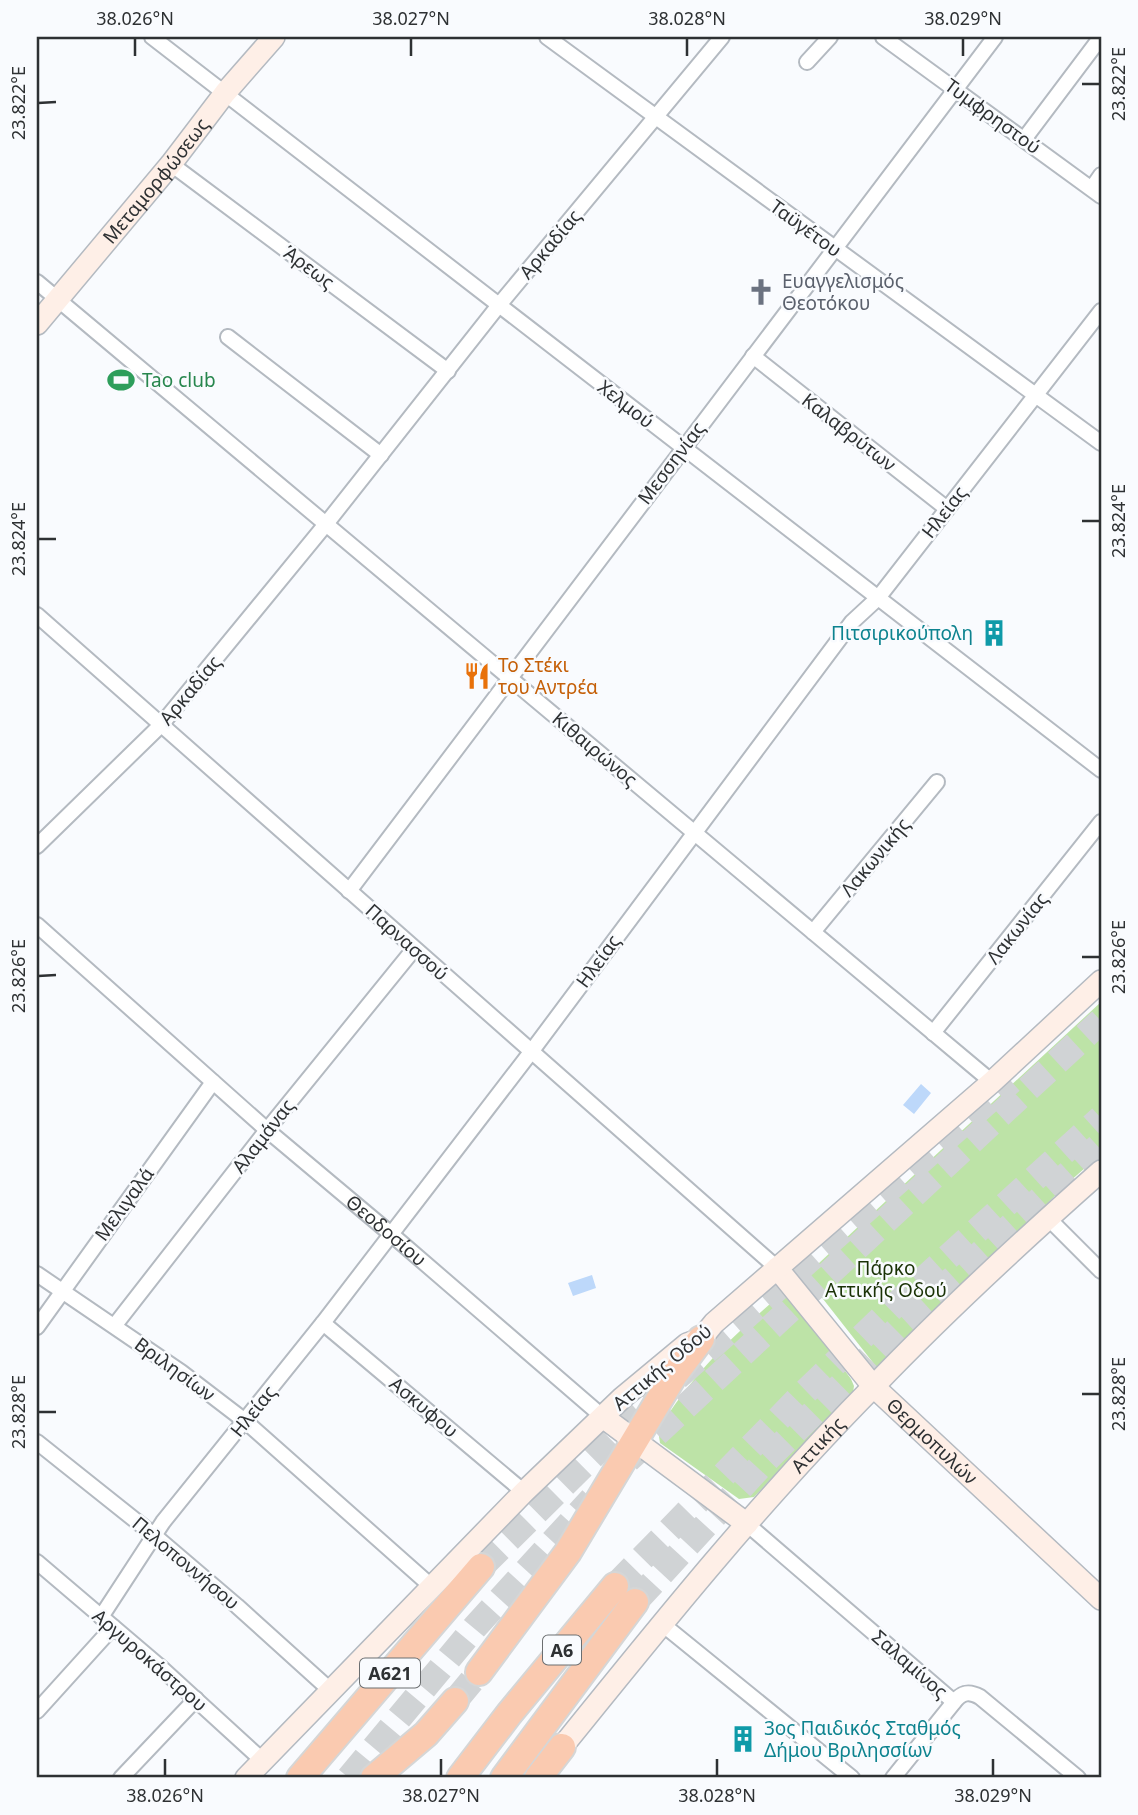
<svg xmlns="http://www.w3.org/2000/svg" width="1138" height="1815" viewBox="0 0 1138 1815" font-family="'Noto Sans',sans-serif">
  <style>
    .green { fill: #bde3a7 }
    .water { fill: #bdd8fa }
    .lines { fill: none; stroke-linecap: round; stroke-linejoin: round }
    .highway-tunnel { stroke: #d0d3d5; stroke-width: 26; stroke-dasharray: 26 13; stroke-linecap: butt }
    .street-casing { stroke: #b4bac1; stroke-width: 18 }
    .secondary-casing { stroke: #b4bac1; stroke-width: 24 }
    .highway-casing { stroke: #d5d6d6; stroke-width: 30 }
    .street { stroke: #fff; stroke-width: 14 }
    .secondary { stroke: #feefe7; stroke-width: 21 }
    .highway { stroke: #facab0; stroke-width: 26 }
    .ticks { fill: none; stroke: #2e3133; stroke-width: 2.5 }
    .labels { text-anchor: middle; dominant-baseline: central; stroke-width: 5; stroke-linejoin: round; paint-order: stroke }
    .shield { fill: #f9fbfe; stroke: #6b6e70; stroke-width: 2 }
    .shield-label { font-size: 18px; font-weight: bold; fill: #2e3133 }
    .street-label { font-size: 19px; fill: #2e3133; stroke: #f9fbfe }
    .worship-label { font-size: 19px; fill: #5b616d; stroke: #f9fbfe; text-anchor: start }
    .leisure-label { font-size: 19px; fill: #27864d; stroke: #f9fbfe; text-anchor: start }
    .culture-label { font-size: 19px; fill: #0d838f; stroke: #f9fbfe; text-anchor: end }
    .food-label { font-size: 19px; fill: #c56008; stroke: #f9fbfe; text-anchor: start }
    .park-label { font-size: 19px; fill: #1a3206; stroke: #f9fbfe }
    .neatline { fill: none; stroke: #2e3133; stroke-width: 2.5 }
    .ticks-label { font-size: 18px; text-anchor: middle; fill: #2e3133 }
  </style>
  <rect width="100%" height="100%" fill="#f9fbfe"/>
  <path class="green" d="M 1101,1002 L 1101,1154 L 1069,1182 L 878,1369 L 805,1276 Z
    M 787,1296 L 793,1300 L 851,1379 L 854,1386 L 853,1393 L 754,1497 L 739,1499 L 660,1443 L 658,1430 C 694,1373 727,1341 777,1298 Z"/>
  <path class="water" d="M 921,1084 L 931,1093 L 914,1114 L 903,1105 Z
    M 592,1275 L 596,1288 L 573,1296 L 568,1283 Z"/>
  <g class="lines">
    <path class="highway-tunnel" d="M 628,1460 L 1101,1021
      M 481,1567 L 630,1419 L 1011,1081
      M 615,1586 L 798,1399 L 891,1309 L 1101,1118
      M 635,1602 L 766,1460 L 902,1325 L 1101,1144
      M 455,1701 L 479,1672
      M 349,1778 L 475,1627 L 592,1499"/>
    <defs>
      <g id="street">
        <path d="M 152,37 L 1101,770"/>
        <path d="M 547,37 L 1101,443"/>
        <path d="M 883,37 L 1101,196"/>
        <path d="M 807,62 L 830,37"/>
        <path d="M 1025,138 L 1101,37"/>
        <path d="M 171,164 L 448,371"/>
        <path d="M 1092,188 L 1101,175"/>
        <path d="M 37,282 L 992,1082"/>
        <path d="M 228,337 L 381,455"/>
        <path d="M 753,356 L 946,508"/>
        <path d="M 37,615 L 777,1268"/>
        <path d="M 37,846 L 161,725 L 326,524 L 499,305 L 722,37"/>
        <path d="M 349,891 L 995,37"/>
        <path id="s1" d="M 37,925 L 267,1130 L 391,1234 L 603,1417"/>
        <path d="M 813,932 L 937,782"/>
        <path d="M 933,1033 L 1101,822"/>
        <path d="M 1048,1218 L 1101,1271"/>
        <path d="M 37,1274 L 181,1372 L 245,1421 L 431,1586"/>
        <path d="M 323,1323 L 524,1492"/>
        <path d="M 115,1325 L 267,1130 L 414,949"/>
        <path d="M 37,1327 L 213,1082"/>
        <path d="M 37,1442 L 155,1536 L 237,1606 L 330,1690"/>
        <path d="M 747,1524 L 954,1702"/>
        <path d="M 37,1562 L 158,1665 L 262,1760"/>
        <path d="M 101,1617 L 163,1522 L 323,1323 L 531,1052 L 852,622 L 878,598 L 1101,311"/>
        <path d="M 661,1623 L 852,1778"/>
        <path d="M 37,1711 L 113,1627"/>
        <path d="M 121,1778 L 196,1699"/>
        <path d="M 893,1778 L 954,1702 C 962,1692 969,1691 980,1697 L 1078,1778"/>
      </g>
      <g id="secondary">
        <path id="s2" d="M 37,324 L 171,164 L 225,93 L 274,37"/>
        <path id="s3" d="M 777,1268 L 873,1386 L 1101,1599"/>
        <path d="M 603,1417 L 747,1524"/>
        <path id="s4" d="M 562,1747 C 662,1623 762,1499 874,1386 C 946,1311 1023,1240 1101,1171"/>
        <path d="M 246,1778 L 524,1492 L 622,1398 L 687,1344 L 701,1339 L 714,1323 L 992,1082 L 1101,981"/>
      </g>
      <path id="highway" d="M 479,1672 L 568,1552 L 674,1375 L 701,1339
        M 300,1778 L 481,1567
        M 374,1778 L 426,1734 L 455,1701
        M 460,1778 L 509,1714 L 615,1586
        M 504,1778 L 635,1602
        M 538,1778 L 562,1747"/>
    </defs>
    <use href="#street" class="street-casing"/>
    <use href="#secondary" class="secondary-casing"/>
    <use href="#highway" class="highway-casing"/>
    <use href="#street" class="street"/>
    <use href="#secondary" class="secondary"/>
    <use href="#highway" class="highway"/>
  </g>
  <path class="ticks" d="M 135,38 L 135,56M 411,38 L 411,56M 687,38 L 687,56M 963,38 L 963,56M 1082,84 L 1100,84M 38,103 L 56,102M 1082,521 L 1100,521M 38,539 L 56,539M 1082,957 L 1100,957M 38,976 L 56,975M 1082,1394 L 1100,1394M 38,1412 L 56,1412M 165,1759 L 165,1776M 441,1759 L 441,1776M 717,1759 L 717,1776M 993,1759 L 993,1776"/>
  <defs>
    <symbol id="church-bare" viewBox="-9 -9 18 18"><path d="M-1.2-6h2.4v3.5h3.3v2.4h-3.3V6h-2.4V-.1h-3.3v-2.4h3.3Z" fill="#6b7280" stroke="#f9fbfe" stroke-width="2.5" paint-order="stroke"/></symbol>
    <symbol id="stadium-bare" viewBox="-9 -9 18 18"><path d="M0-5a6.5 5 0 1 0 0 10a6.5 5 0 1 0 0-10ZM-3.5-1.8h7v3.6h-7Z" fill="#2e9e5b" stroke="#f9fbfe" stroke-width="2.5" paint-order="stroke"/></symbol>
    <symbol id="building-bare" viewBox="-9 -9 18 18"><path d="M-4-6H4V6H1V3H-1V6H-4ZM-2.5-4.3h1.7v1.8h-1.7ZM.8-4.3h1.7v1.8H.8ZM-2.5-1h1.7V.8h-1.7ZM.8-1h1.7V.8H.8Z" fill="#0f9aa8" stroke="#f9fbfe" stroke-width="2.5" paint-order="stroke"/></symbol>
    <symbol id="restaurant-bare" viewBox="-9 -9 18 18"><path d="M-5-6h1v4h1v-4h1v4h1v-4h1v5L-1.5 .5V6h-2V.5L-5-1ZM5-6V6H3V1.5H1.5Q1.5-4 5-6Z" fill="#e8710a" stroke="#f9fbfe" stroke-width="2.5" paint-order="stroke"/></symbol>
  </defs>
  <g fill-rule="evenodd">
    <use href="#church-bare" x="742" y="273" width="38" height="38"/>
    <use href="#stadium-bare" x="102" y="361" width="38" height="38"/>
    <use href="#building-bare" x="975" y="614" width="38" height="38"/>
    <use href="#restaurant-bare" x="458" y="657" width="38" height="38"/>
    <use href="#building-bare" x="724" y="1720" width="38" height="38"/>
  </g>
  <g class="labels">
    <g class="shield">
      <rect x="543" y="1635.5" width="38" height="29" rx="5"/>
      <rect x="360" y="1658.5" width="60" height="29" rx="5"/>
    </g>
    <g class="shield-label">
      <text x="562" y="1650">Α6</text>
      <text x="390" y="1673">Α621</text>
    </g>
    <g class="street-label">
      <text transform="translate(993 116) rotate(36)">Τυμφρηστού</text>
      <text stroke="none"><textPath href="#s2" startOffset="186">Μεταμορφώσεως</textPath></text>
      <text transform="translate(806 228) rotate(36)">Ταϋγέτου</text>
      <text transform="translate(550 244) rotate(-50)">Αρκαδίας</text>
      <text transform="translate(309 267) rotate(37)">Άρεως</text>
      <text transform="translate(626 404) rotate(38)">Χελμού</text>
      <text transform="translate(849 432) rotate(38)">Καλαβρύτων</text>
      <text transform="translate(671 463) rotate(-53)">Μεσσηνίας</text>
      <text transform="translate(944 512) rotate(-52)">Ηλείας</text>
      <text transform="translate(190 690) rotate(-50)">Αρκαδίας</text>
      <text transform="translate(595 749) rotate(40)">Κιθαιρώνος</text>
      <text transform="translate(875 857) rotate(-50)">Λακωνικής</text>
      <text transform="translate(1017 928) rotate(-51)">Λακωνίας</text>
      <text transform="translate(407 942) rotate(42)">Παρνασσού</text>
      <text transform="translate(598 961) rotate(-54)">Ηλείας</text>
      <text transform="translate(263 1136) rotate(-52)">Αλαμάνας</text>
      <text transform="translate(124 1204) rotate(-54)">Μελιγαλά</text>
      <text stroke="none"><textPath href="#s1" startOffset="464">Θεοδοσίου</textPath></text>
      <text transform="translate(662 1367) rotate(-40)">Αττικής Οδού</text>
      <text transform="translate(175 1369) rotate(36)">Βριλησίων</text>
      <text transform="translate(424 1407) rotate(40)">Ασκυφου</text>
      <text transform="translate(253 1411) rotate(-51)">Ηλείας</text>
      <text stroke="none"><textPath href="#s3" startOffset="233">Θερμοπυλών</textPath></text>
      <text stroke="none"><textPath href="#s4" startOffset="396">Αττικής</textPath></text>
      <text transform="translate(186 1563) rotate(40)">Πελοποννήσου</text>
      <text transform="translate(150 1660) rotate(41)">Αργυροκάστρου</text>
      <text transform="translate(910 1664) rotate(41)">Σαλαμίνος</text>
    </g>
    <g class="worship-label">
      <text x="782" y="281">Ευαγγελισμός<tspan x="782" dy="22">Θεοτόκου</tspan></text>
    </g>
    <g class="leisure-label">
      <text x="142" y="380">Tao club</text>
    </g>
    <g class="culture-label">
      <text x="973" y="633">Πιτσιρικούπολη</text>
      <text x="764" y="1728" text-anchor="start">3ος Παιδικός Σταθμός<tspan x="764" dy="22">Δήμου Βριλησσίων</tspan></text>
    </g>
    <g class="food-label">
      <text x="498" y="665">Το Στέκι<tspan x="498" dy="22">του Αντρέα</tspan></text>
    </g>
    <g class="park-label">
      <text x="886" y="1268">Πάρκο<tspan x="886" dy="22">Αττικής Οδού</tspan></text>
    </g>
  </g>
  <rect width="1138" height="1815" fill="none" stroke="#f9fbfe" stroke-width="77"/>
  <rect x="38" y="38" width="1062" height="1738" class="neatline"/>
  <g class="ticks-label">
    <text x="135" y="25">38.026°N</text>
    <text x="411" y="25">38.027°N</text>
    <text x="687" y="25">38.028°N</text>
    <text x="963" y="25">38.029°N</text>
    <text transform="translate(1119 84) rotate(-90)" y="6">23.822°E</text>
    <text transform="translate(19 103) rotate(-90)" y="6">23.822°E</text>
    <text transform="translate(1119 521) rotate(-90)" y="6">23.824°E</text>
    <text transform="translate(19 539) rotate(-90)" y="6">23.824°E</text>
    <text transform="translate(1119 957) rotate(-90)" y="6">23.826°E</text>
    <text transform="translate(19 976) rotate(-90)" y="6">23.826°E</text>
    <text transform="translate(1119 1394) rotate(-90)" y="6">23.828°E</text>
    <text transform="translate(19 1412) rotate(-90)" y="6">23.828°E</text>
    <text x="165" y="1802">38.026°N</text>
    <text x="441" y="1802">38.027°N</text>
    <text x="717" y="1802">38.028°N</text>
    <text x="993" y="1802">38.029°N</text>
  </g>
</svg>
